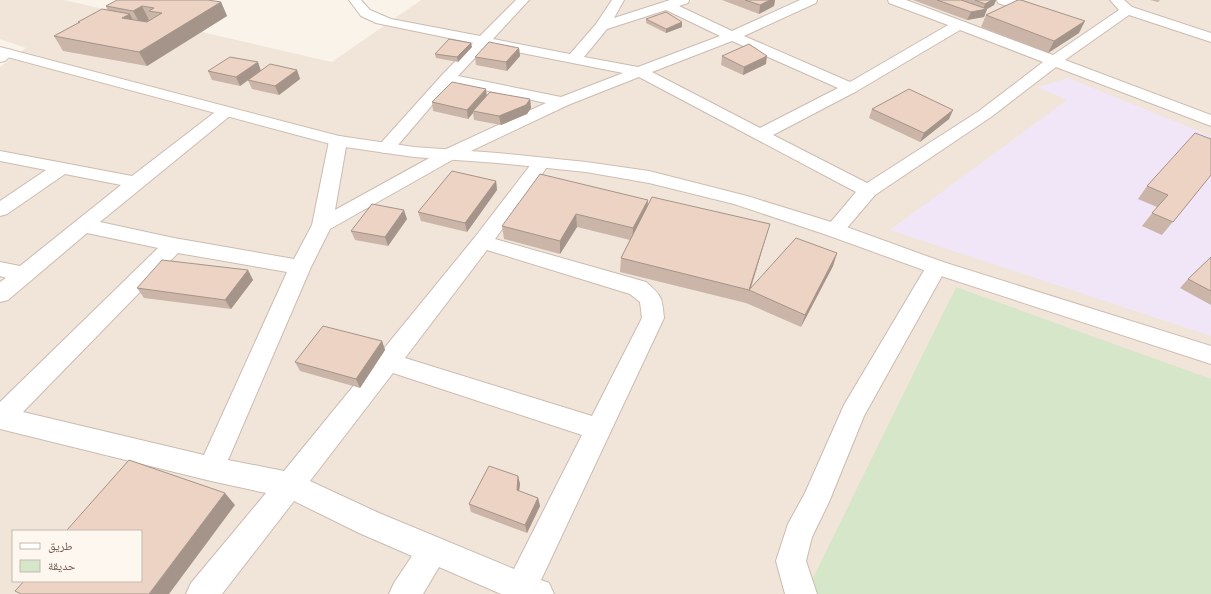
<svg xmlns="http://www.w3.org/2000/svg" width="1211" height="594" viewBox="0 0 1211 594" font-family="Barlow,'Noto Naskh Arabic',sans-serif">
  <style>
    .residential { fill: #f1e5d9; fill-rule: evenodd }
    .education { fill: #f0e6f7 }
    .green { fill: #d6e6c9 }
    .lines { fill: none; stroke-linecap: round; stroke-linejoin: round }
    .street-casing { stroke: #cbbbb1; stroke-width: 2 }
    .secondary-casing { stroke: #cfbdb1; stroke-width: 2 }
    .street { fill: #fff; fill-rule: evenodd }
    .secondary { fill: #fff; fill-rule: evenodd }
    .wall { fill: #cbb5a9 }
    .shaded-wall { fill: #a59489 }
    .building { fill: #ecd3c4; stroke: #a59489 }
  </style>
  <rect width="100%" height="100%" fill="#faf3ea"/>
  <path class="residential" d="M 0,0 L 64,0 L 332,62 L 421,0 L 1211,0 L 1211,594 L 0,594 L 0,67 L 26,48 L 0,39 ZM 13,531 L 141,531 L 141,581 L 13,581 Z"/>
  <path class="education" d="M 1068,78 L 1211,136 L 1211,336 L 890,230 L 1067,100 L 1038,87 Z"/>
  <path class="green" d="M 956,287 L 1211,379 L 1211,594 L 817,594 L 808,588 Z"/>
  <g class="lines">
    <defs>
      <path id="street" d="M 349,0 L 361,0 L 370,10 L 391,19 L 480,36 L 516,0 L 529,0 L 493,39 L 570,54 L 596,24 L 612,0 L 624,0 L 614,18 L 670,0 L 689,0 L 688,3 L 679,6 L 732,31 L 800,0 L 817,0 L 816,3 L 744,36 L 850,82 L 948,25 L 889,3 L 888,0 L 906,0 L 1053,55 L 1119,10 L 1110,0 L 1124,0 L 1132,7 L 1211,33 L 1211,42 L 1129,15 L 1065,60 L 1211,115 L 1211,126 L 1056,67 L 991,117 L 875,195 L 841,235 L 834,237 L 827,235 L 824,230 L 856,192 L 639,77 L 568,105 L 454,159 L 330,229 L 311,267 L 228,460 L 284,471 L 475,237 L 535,159 L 541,158 L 547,159 L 550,163 L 495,239 L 646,282 C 662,296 662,297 664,318 L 541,580 L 549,583 L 554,594 L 501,594 L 439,567 L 423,594 L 389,594 L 394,583 L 412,556 L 359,533 L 294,501 L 222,594 L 186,594 L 191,583 L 266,493 L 211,481 L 0,429 L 0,402 L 158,248 L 87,233 L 8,300 L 0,302 L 0,282 L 6,278 L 0,276 L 0,262 L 20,266 L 121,185 L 65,174 L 7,214 L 0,216 L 0,201 L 46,170 L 0,161 L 0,151 L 132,176 L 219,109 L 225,107 L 231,109 L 233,112 L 231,115 L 100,222 L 174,238 L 294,259 L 312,225 L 329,141 L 332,137 L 338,136 L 344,137 L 347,141 L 335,210 L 442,151 L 546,103 L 451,83 L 392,152 L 386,153 L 380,152 L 377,148 L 380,144 L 442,75 L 473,43 L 376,23 L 361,16 ZM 666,10 L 720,36 L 638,67 L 584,57 L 607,29 ZM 960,30 L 1043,62 L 979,111 L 867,183 L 773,135 L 857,91 ZM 732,41 L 838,88 L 760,128 L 652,72 ZM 486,46 L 623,73 L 561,97 L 458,76 ZM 487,250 L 630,294 L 640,302 L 642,318 L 592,416 L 405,358 ZM 178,253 L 287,272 L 204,455 L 23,412 ZM 393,373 L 582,435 L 514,569 L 379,513 L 310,481 Z
        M 997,0 L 1015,0 L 1045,10 L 1047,13 L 1045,16 L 1035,16 L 998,3 Z
        M 7,49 L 12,50 L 14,53 L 5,61 L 0,62 L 0,51 Z
        M 936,260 L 943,262 L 947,267 L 864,416 L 829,502 L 812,537 L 806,561 L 817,594 L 785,594 L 776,561 L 788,524 L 805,493 L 844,405 L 929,262 Z"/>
      <path id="secondary" d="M 0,47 L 339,136 L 414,147 L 498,153 L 586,162 L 649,171 L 747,196 L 841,225 L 943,262 L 1211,346 L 1211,364 L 929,272 L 827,235 L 734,204 L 649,183 L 586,172 L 498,163 L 414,157 L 338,146 L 0,55 Z"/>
    </defs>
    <use href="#street" class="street-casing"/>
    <use href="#secondary" class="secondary-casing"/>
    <use href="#street" class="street"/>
    <use href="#secondary" class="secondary"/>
  </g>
  <path class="wall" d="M 722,0 L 775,0 L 774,6 L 759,14 Z
    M 913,0 L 996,0 L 994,5 L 987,9 L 984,17 L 967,20 Z
    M 1150,0 L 1160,0 L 1158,2 Z
    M 221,2 L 227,16 L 147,66 L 63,51 L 54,36 L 78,23 L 78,22 L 107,10 L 106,6 Z
    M 986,15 L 1079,33 L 1048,53 L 981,27 Z
    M 646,19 L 682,22 L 682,27 L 666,33 L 646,23 Z
    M 472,47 L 458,62 L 436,58 L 435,54 Z
    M 519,48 L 520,56 L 507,71 L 476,65 L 475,57 Z
    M 722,56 L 766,64 L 743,75 L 721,65 Z
    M 297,70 L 300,79 L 279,95 L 252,89 L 248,80 L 240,86 L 212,80 L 208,71 Z
    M 487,95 L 530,99 L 531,108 L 527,114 L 501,125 L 474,120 L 473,113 L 468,119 L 433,111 L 432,102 Z
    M 872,109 L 953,110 L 949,119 L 920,142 L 869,118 Z
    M 1211,175 L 1162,235 L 1142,226 L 1157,207 L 1138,199 L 1147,186 Z
    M 496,181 L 497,190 L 467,232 L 421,221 L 418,212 Z
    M 648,200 L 647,206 L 770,224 L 766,237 L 751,288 L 837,253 L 833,266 L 801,327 L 746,303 L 620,272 L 621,258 L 630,240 L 577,227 L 560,254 L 504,239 L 502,226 Z
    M 407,219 L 388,246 L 355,240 L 351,231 Z
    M 1211,257 L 1211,305 L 1180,288 L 1188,279 Z
    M 248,270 L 253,280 L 231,309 L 144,298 L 137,288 Z
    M 382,341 L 385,350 L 360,388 L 300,371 L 295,362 Z
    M 518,476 L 520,484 L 519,491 L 538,498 L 540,506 L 527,533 L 471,512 L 469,504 Z"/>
  <path class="shaded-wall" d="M 769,0 L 775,0 L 774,6 L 759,14 L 760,5 Z
    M 992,0 L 996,0 L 994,5 L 987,9 L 984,17 L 967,20 L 971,12 L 983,10 L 985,4 Z
    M 221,2 L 227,16 L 147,66 L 139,52 Z
    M 142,6 L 149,20 L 141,25 L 133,11 Z
    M 130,14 L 137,28 L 122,18 Z
    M 1085,21 L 1079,33 L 1048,53 L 1054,41 Z
    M 682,22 L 682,27 L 666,33 L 666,29 Z
    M 471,43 L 472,47 L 458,62 L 457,57 Z
    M 519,48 L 520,56 L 507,71 L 506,62 Z
    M 767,56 L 766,64 L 743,75 L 744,67 Z
    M 258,62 L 261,71 L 240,86 L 236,77 Z
    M 297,70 L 300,79 L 279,95 L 275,86 Z
    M 486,89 L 487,98 L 473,111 L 473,113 L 468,119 L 467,110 Z
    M 530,99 L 531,108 L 527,114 L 501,125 L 499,116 Z
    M 953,110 L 949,119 L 920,142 L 924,133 Z
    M 496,181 L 497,190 L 467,232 L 465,223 Z
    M 648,200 L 647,213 L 632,241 L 633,228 Z
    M 404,210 L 407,219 L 388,246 L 385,237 Z
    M 576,214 L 577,227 L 560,254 L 560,241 Z
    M 770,224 L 766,237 L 750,290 L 749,290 Z
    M 837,253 L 833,266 L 801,327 L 805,315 Z
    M 248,270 L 253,280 L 231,309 L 225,300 Z
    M 382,341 L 385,350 L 360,388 L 356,379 Z
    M 518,476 L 520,484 L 518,498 L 517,490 Z
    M 225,493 L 235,505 L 169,594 L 149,594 Z
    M 538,498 L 540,506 L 527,533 L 525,525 Z"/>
  <path class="building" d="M 117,0 L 208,0 L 221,2 L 139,52 L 54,36 L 80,22 L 78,22 L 102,9 L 130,14 L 122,18 L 147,22 L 162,13 L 149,11 L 154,8 L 142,6 L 133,11 L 106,6 Z
    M 745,0 L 770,0 L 760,5 Z
    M 937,0 L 961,0 L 987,9 L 971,12 Z
    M 975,0 L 992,0 L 985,4 Z
    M 1018,0 L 1021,0 L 1085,21 L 1054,41 L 986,15 Z
    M 666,12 L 682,22 L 666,29 L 646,19 Z
    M 449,39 L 471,43 L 457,57 L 435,54 Z
    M 489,42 L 519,48 L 506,62 L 475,57 Z
    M 749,44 L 767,56 L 744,67 L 722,56 Z
    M 230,57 L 258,62 L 236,77 L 208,71 Z
    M 270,64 L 297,70 L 275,86 L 248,80 Z
    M 452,82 L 486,89 L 467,110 L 432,102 Z
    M 909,89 L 953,110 L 924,133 L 872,109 Z
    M 490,92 L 530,99 L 526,105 L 499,116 L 473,111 Z
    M 1195,133 L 1211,139 L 1211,175 L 1173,222 L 1152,213 L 1168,195 L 1147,186 Z
    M 452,171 L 496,181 L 465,223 L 418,212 Z
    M 540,174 L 648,200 L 633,228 L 576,214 L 560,241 L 502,226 Z
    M 652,197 L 770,224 L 749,290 L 621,258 Z
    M 372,204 L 404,210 L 385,237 L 351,231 Z
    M 796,238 L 837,253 L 805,315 L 749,290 Z
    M 1211,257 L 1211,291 L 1188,279 Z
    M 162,260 L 248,270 L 225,300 L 137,288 Z
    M 323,326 L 382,341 L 356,379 L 295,362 Z
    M 129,460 L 225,493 L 149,594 L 21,594 L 15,591 L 24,581 L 141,581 L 141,531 L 68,531 L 67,530 Z
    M 489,466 L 518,476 L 517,490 L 538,498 L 525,525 L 469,504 Z"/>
  <rect x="12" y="530" width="130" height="52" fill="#fdf7f0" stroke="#c5b9b0"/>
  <rect x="20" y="543" width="20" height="6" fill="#ffffff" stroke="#c5b9b0"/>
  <text x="48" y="550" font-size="12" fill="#725b50">طريق</text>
  <rect x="20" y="560" width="20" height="12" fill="#d6e6c9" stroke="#c5b9b0"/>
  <text x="48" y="570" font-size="12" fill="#725b50">حديقة</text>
</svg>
